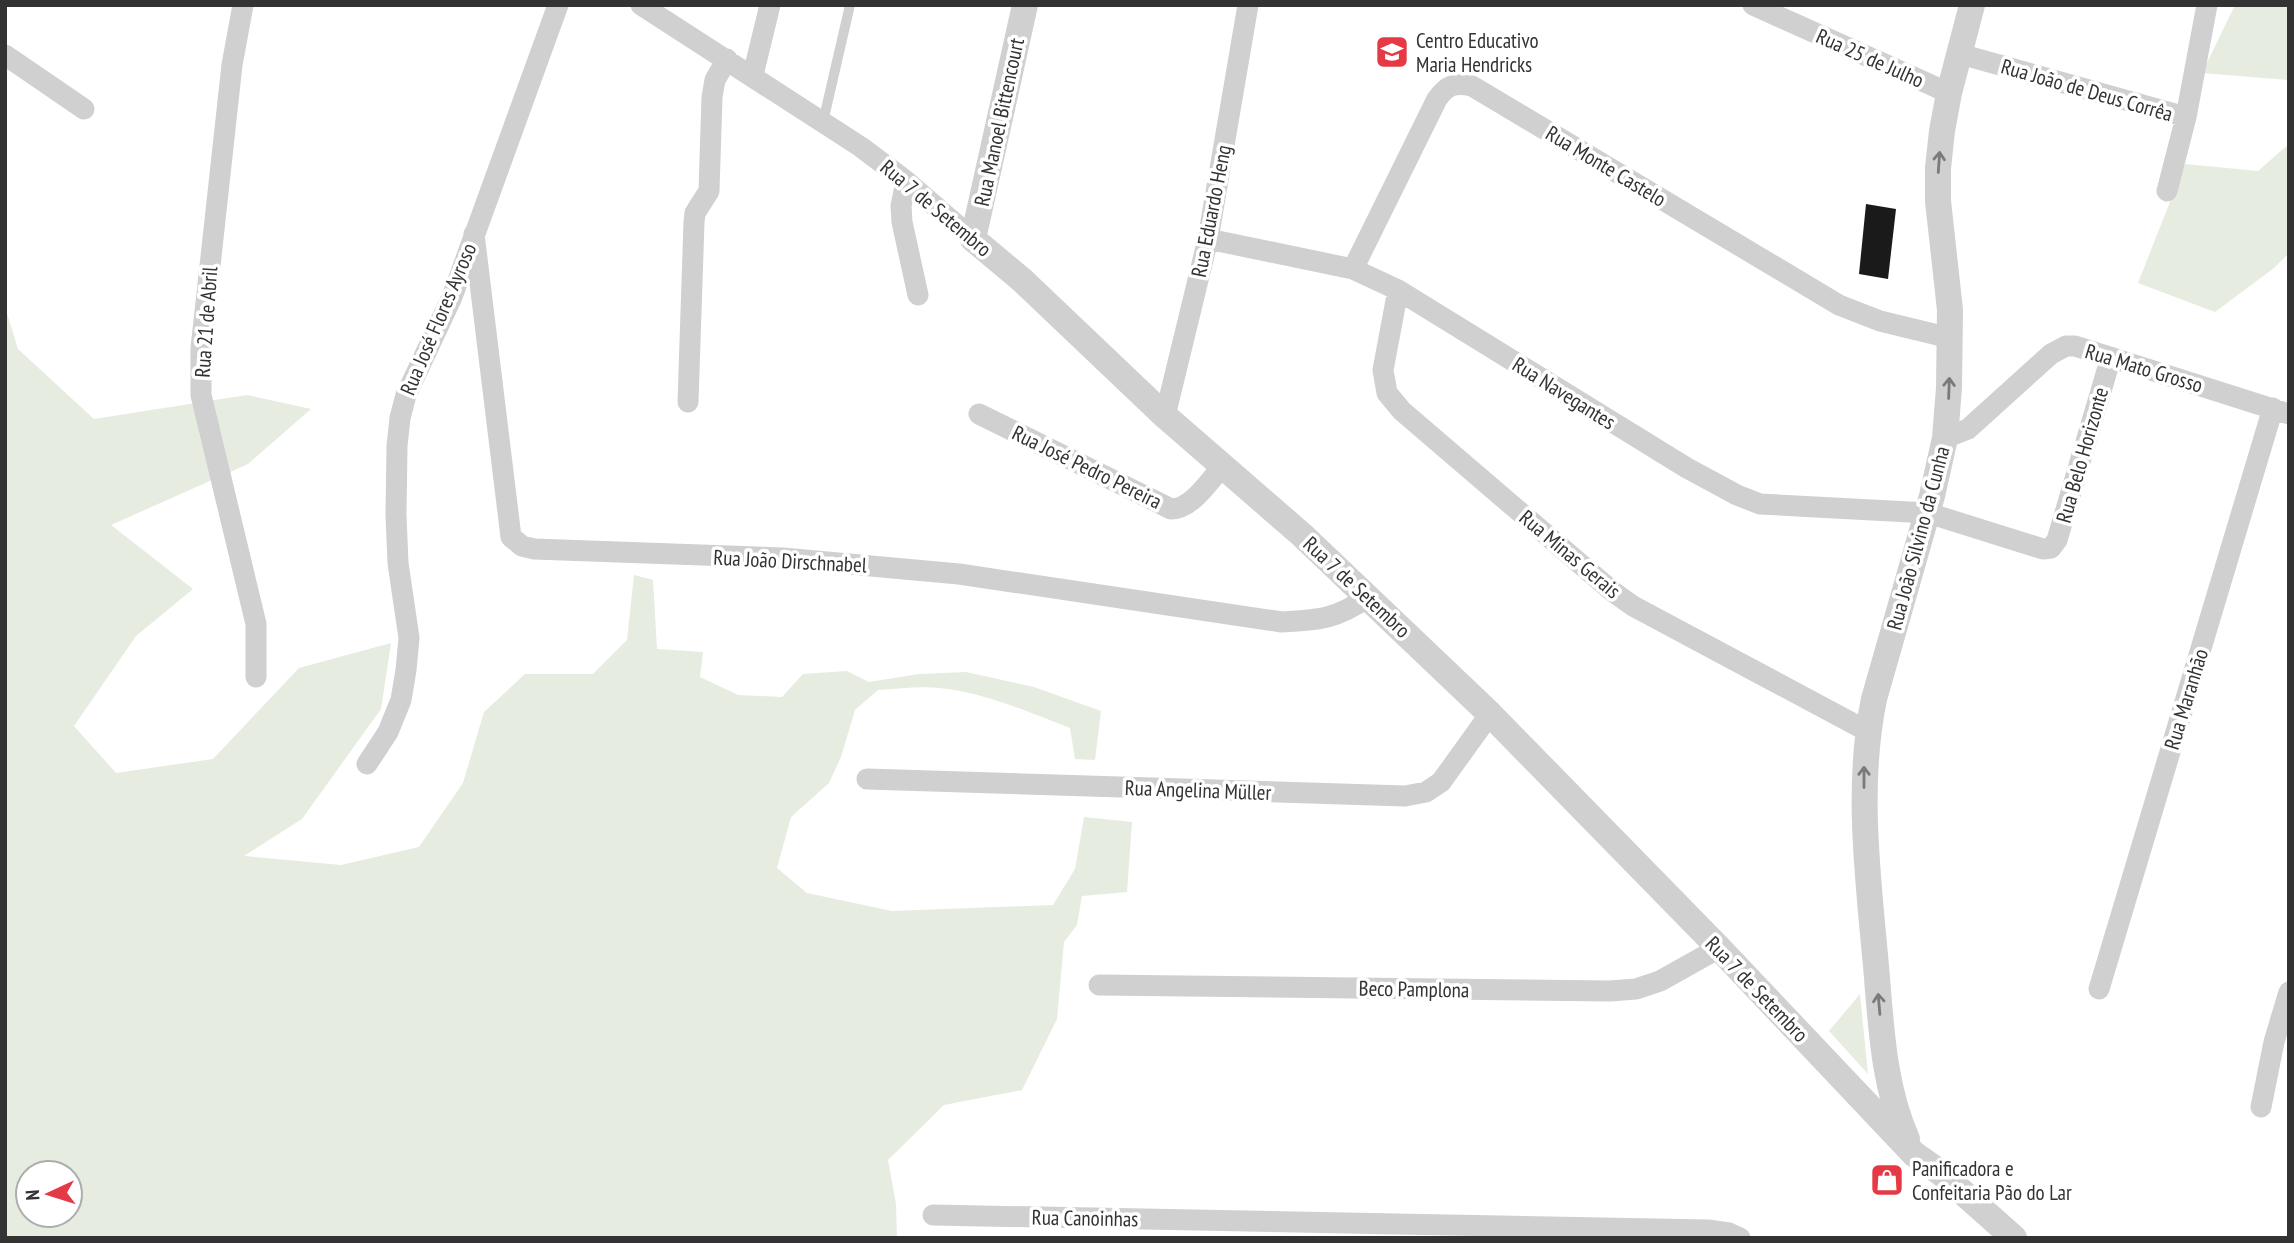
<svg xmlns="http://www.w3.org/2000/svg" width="2294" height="1243" viewBox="0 0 2294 1243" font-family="'PT Sans Narrow',sans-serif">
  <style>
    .green { fill: #e6ecdf; fill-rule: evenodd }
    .building { fill: #1a1a1a }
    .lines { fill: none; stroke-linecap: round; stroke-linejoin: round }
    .service { stroke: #d0d0d0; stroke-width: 10 }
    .minor { stroke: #d0d0d0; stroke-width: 21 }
    .tertiary { stroke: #d0d0d0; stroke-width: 26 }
    .oneway { stroke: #7a7a7a }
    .labels { text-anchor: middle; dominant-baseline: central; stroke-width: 7; stroke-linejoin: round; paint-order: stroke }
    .poi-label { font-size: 21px; fill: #333; stroke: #fff; text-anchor: start }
    .street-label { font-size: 21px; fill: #333; stroke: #fff }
  </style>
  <rect width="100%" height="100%" fill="#fff"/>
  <path class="green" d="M 2235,5 L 2289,5 L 2289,80 L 2202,73 Z
    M 2289,144 L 2289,253 L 2274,268 L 2215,312 L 2138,283 L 2185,164 L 2258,171 Z
    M 5,307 L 18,349 L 94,419 L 247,395 L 311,409 L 248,464 L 111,525 L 193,589 L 136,636 L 74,726 L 116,773 L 213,759 L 299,668 L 391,643 L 381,709 L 302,819 L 244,856 L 341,865 L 419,847 L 463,783 L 484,712 L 525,674 L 593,674 L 627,640 L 634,575 L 653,580 L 657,649 L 703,652 L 700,677 L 738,695 L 782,697 L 803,674 L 847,671 L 869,682 L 919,674 L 966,672 L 1034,687 L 1101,711 L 1095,760 L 1075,759 L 1070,728 C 1032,713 979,691 939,688 C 919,686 898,689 878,690 L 855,710 L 841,757 L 829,783 L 791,817 L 777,868 L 807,893 L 892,911 L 1053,905 L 1075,869 L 1084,817 L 1132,822 L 1127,892 L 1082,896 L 1077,925 L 1064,942 L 1057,1019 L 1022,1090 L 944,1105 L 888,1160 L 896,1204 L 897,1238 L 5,1238 ZM 28,1173 L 70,1173 L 70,1215 L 28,1215 Z
    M 1860,994 L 1868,1074 L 1829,1031 Z"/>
  <path class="building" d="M 1866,204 L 1896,209 L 1888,279 L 1859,274 Z"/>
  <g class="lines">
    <path class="service" d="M 823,122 L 850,5"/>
    <path class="minor" d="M 243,5 L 232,65 L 201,348 L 201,395 L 256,624 L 256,677
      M 641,5 L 861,147 L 906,181 L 973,239
      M 1753,5 L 1949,93
      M 1960,54 L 2186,117 L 2207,5
      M 5,55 L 84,109
      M 753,75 L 770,5
      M 906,181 L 901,206 L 902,222 L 918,295
      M 2167,191 L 2186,117
      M 474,234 L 511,537 L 522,546 L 534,549 L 783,558 L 959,574 L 1282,622 C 1320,620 1336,619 1368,597
      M 1208,239 L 1353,269 L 1398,290 L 1687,468 L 1737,495 L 1760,504 L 1928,513 L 2043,549 L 2051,548 L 2057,540 L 2111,357
      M 1353,269 L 1437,99 C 1447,85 1455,82 1472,86 L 1839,305 L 1880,321 L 1950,338
      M 1398,290 L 1383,370 L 1387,393 L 1402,411 L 1612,591 L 1633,606 L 1867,731
      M 688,402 L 694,222 L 695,213 L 709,191 L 712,97 L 715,80 L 727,59
      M 979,414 L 1171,509 C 1192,509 1209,481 1222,467
      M 1165,416 L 1208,239 L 1248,5
      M 1945,438 L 1968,429 L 2051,354 L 2066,346 L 2075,346 L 2289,414
      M 367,764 L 388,732 L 401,700 L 406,670 L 409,638 L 398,563 L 396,515 L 397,446 L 400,418 L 406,395 L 452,297 L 558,5
      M 867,779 L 1405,796 L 1426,792 L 1441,782 L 1490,714
      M 1099,985 L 1610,991 L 1636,989 L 1660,981 L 1719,948
      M 2099,989 L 2273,408
      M 2261,1107 L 2274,1042 L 2289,992
      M 933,1215 L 1708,1230 L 1729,1233 L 1740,1238"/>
    <path class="tertiary" d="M 1025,5 L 973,239 L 1022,280 L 1165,416 L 1302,535 L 1490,714 L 1719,948 L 1914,1154 L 1941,1173 L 2014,1238
      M 1907,1139 C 1883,1085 1881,1024 1876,966 C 1868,877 1856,786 1874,699 L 1932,496 L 1945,438 L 1949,388 L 1950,310 L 1938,201 L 1938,168 L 1942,131 L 1949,93 L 1972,5"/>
  </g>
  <defs><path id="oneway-shaft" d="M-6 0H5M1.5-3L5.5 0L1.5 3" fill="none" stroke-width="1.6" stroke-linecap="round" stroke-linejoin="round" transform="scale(1.75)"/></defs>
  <g class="oneway">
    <use href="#oneway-shaft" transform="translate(1939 162) rotate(-86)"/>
    <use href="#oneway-shaft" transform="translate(1949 388) rotate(-88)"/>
    <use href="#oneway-shaft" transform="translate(1864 777) rotate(-90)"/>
    <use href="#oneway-shaft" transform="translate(1879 1004) rotate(-95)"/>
  </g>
  <defs>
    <symbol id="school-square" viewBox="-11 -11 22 22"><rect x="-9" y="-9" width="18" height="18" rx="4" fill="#e63946" stroke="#fff"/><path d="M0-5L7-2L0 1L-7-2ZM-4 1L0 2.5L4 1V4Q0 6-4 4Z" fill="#fff"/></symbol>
    <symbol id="shop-square" viewBox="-11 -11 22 22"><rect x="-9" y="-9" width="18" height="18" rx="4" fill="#e63946" stroke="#fff"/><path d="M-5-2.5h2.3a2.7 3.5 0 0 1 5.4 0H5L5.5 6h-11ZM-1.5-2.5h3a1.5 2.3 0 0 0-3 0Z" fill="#fff"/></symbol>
  </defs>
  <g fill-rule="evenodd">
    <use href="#school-square" x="1373" y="33" width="38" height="38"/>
    <use href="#shop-square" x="1868" y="1161" width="38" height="38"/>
  </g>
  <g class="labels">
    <g class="poi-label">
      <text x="1416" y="40">Centro Educativo<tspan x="1416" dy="24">Maria Hendricks</tspan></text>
      <text x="1912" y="1168">Panificadora e<tspan x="1912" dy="24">Confeitaria Pão do Lar</tspan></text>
    </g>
    <g class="street-label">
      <text transform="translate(1870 58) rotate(24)">Rua 25 de Julho</text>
      <text transform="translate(2087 90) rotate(16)">Rua João de Deus Corrêa</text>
      <text transform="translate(999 122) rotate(-78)">Rua Manoel Bittencourt</text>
      <text transform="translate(1606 166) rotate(31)">Rua Monte Castelo</text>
      <text transform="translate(936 208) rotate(40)">Rua 7 de Setembro</text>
      <text transform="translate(1211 211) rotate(-79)">Rua Eduardo Heng</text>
      <text transform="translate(438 319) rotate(-67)">Rua José Flores Ayroso</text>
      <text transform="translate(206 322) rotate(-86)">Rua 21 de Abril</text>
      <text transform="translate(2144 368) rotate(17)">Rua Mato Grosso</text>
      <text transform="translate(1564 393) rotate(32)">Rua Navegantes</text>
      <text transform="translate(2082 455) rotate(-74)">Rua Belo Horizonte</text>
      <text transform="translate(1087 467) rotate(26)">Rua José Pedro Pereira</text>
      <text transform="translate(1918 538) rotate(-75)">Rua João Silvino da Cunha</text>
      <text transform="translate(1570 554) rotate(40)">Rua Minas Gerais</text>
      <text transform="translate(790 561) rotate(3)">Rua João Dirschnabel</text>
      <text transform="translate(1357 587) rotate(43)">Rua 7 de Setembro</text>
      <text transform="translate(2186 699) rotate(-73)">Rua Maranhão</text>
      <text transform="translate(1198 790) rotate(2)">Rua Angelina Müller</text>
      <text transform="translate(1414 989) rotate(1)">Beco Pamplona</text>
      <text transform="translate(1757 989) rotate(46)">Rua 7 de Setembro</text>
      <text transform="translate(1085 1218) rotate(1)">Rua Canoinhas</text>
    </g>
  </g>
  <rect width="2294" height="1243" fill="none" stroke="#333333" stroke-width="14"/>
  <g transform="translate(49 1194) rotate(266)"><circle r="33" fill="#ffffff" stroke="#adadad" stroke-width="2"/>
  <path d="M0-5L12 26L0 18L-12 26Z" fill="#e63946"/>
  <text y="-10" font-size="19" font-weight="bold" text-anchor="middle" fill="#333333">N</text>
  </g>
</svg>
